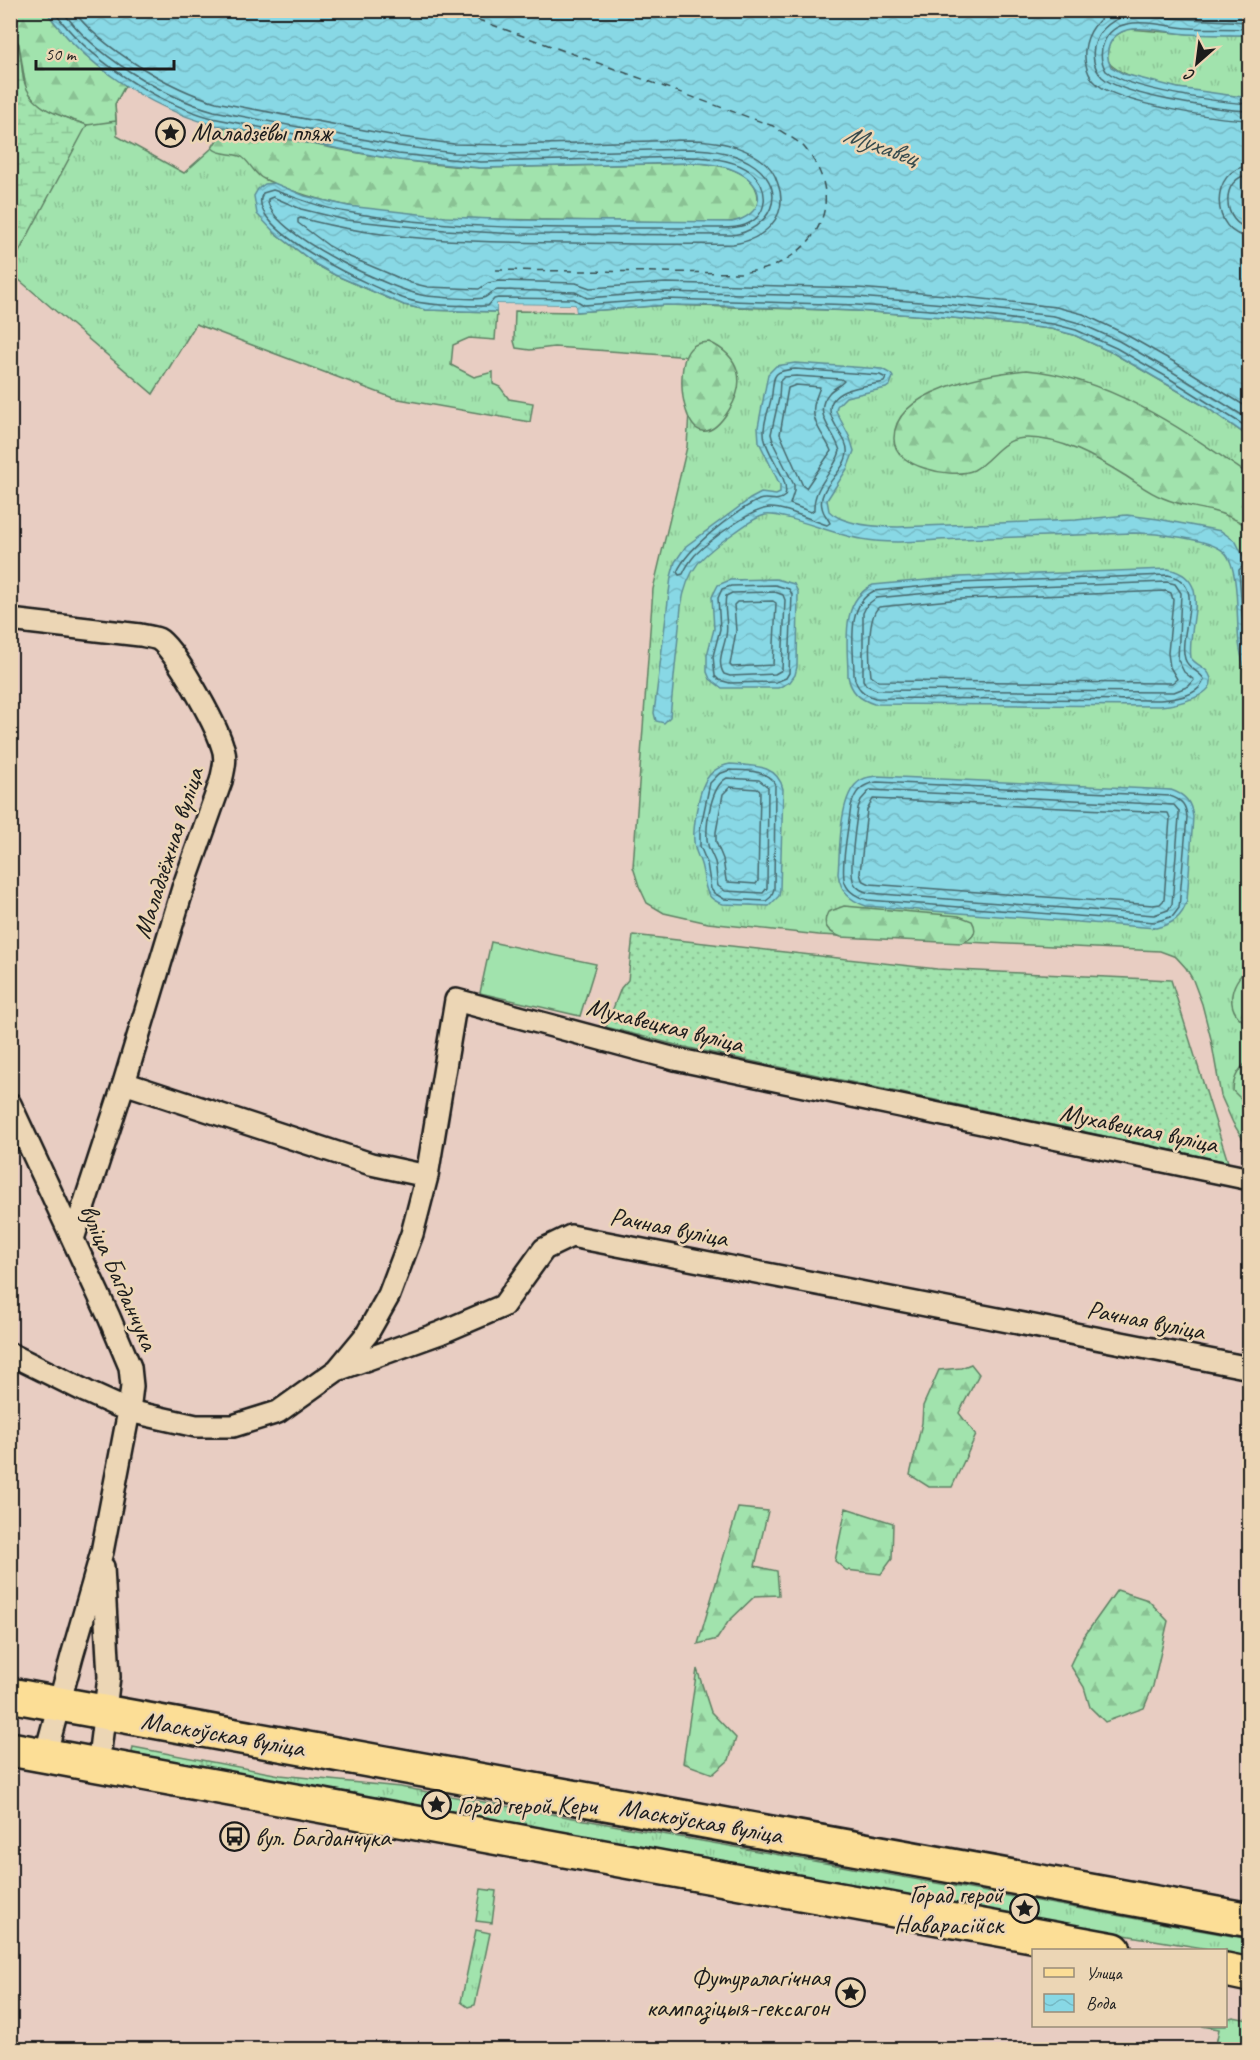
<svg xmlns="http://www.w3.org/2000/svg" width="1260" height="2060" viewBox="0 0 1260 2060" font-family="Caveat,sans-serif">
  <style>
    .grass { fill: url(#grass-tufts); stroke: #5e8064; stroke-width: 1.5 }
    .forest { fill: url(#forest-firs); stroke: #5e8064; stroke-width: 1.5 }
    .wetland { fill: url(#wetland-marsh); stroke: #5e8064; stroke-width: 1.5 }
    .garden { fill: url(#garden-dots); stroke: #5e8064; stroke-width: 1.5 }
    .pitch { fill: #a1e3ad; stroke: #5e8064; stroke-width: 1.5 }
    .water { fill: url(#water-waves); stroke: #5d8d95; stroke-width: 1.5 }
    .pier { fill: #e8cdc2 }
    .lines { fill: none; stroke-linecap: round; stroke-linejoin: round }
    .shore { stroke: #47676c; stroke-width: 1.5 }
    .ferry { stroke: #374b4e; stroke-width: 1.5; stroke-dasharray: 8 6; stroke-linecap: butt }
    .minor-casing { stroke: #1c1c1c; stroke-width: 26 }
    .primary-casing { stroke: #1c1c1c; stroke-width: 38 }
    .minor { stroke: #ecd6b5; stroke-width: 21 }
    .primary { stroke: #fcde96; stroke-width: 33 }
    .labels { text-anchor: middle; dominant-baseline: central; stroke-width: 5; stroke-linejoin: round; paint-order: stroke }
    .poi-label { font-size: 26px; fill: #1c1c1c; stroke: #ecd6b5; text-anchor: start }
    .street-label { font-size: 26px; fill: #1c1c1c; stroke: #ecd6b5 }
    .water-label { font-size: 27px; font-style: italic; fill: #374b4e; stroke: #ecd6b5 }
  </style>
  <defs>
    <pattern id="grass-tufts" width="24" height="20" patternUnits="userSpaceOnUse" patternTransform="scale(1.5)"><rect width="24" height="20" fill="#a1e3ad"/><path d="M3 7l-1-3M5 7V3M7 7l1-3M15 17l-1-3M17 17v-4M19 17l1-3" fill="none" stroke="#8ac294"/></pattern>
    <pattern id="forest-firs" width="22" height="20" patternUnits="userSpaceOnUse" patternTransform="scale(1.5)"><rect width="22" height="20" fill="#a1e3ad"/><path d="M5 1l3.5 6h-7zM16 11l3.5 6h-7z" fill="#8ac294"/></pattern>
    <pattern id="wetland-marsh" width="20" height="14" patternUnits="userSpaceOnUse" patternTransform="scale(1.5)"><rect width="20" height="14" fill="#a1e3ad"/><path d="M1 5h8M5 5V1M11 12h8M15 12V8" fill="none" stroke="#8ac294"/></pattern>
    <pattern id="garden-dots" width="8" height="8" patternUnits="userSpaceOnUse" patternTransform="scale(1.5)"><rect width="8" height="8" fill="#a1e3ad"/><path d="M2 2h.1M6 6h.1" fill="none" stroke="#8ac294" stroke-width="1.8" stroke-linecap="round"/></pattern>
    <pattern id="water-waves" width="16" height="10" patternUnits="userSpaceOnUse" patternTransform="scale(1.5)"><rect width="16" height="10" fill="#88d8e5"/><path d="M0 5q4-4 8 0t8 0" fill="none" stroke="#75b9c4"/></pattern>
  </defs>
  <rect width="100%" height="100%" fill="#e8cdc2"/>
  <filter id="ink" filterUnits="userSpaceOnUse"><feTurbulence type="fractalNoise" baseFrequency=".0167" numOctaves="2"/><feDisplacementMap in="SourceGraphic" scale="12" xChannelSelector="R" yChannelSelector="G"/><feConvolveMatrix kernelMatrix="1 2 1 2 8 2 1 2 1" color-interpolation-filters="sRGB"/></filter>
  <g filter="url(#ink)">
    <path class="grass" d="M 11,11 L 46,11 C 67,41 96,62 126,84 L 115,104 L 117,136 L 184,173 L 212,148 L 225,127 L 397,160 L 275,233 L 317,265 L 335,275 L 404,305 L 426,310 L 497,312 L 495,340 L 469,338 L 453,345 L 451,365 L 474,377 L 493,372 L 493,384 L 500,387 L 509,399 L 533,403 L 530,422 L 393,398 L 196,324 L 153,394 L 11,273 Z
      M 1129,29 L 1190,34 L 1249,35 L 1249,98 C 1222,95 1121,84 1108,61 C 1105,45 1113,34 1129,29 Z
      M 666,305 L 857,311 L 944,317 L 1051,329 L 1074,335 L 1113,353 L 1206,407 L 1249,437 L 1249,1149 L 1233,1123 L 1221,1096 L 1211,1039 L 1202,1004 L 1193,980 L 1186,968 L 1176,957 L 1160,951 L 819,935 L 708,923 L 664,913 L 647,903 L 639,886 L 633,867 L 653,589 L 687,447 L 692,357 L 554,347 L 530,350 L 516,348 L 514,341 L 515,311 L 576,312 Z
      M 133,1747 L 280,1775 L 400,1787 L 1249,1939 L 1249,1957 L 1226,1952 L 1226,1950 L 1215,1950 L 1130,1936 L 485,1819 L 132,1753 Z
      M 481,1889 L 496,1891 L 492,1923 L 476,1921 Z
      M 476,1930 L 490,1933 L 475,2005 L 468,2007 L 461,2002 Z
      M 1233,2017 L 1249,2020 L 1249,2049 L 1215,2049 L 1219,2029 L 1202,2026 L 1226,2026 L 1226,2019 Z"/>
    <path class="forest" d="M 10,11 L 46,11 C 67,41 95,63 126,84 L 115,104 L 116,121 L 87,125 L 49,112 L 35,101 L 26,89 L 19,44 L 11,31 Z
      M 225,127 C 310,143 395,164 481,168 L 700,163 C 716,165 732,167 745,176 C 763,188 763,213 741,220 C 731,223 722,222 712,222 C 657,222 602,221 547,220 C 457,219 347,219 264,179 C 254,175 251,163 242,157 C 232,152 221,156 212,148 Z
      M 709,342 C 740,356 747,382 729,410 C 687,477 669,366 692,347 C 697,342 703,343 709,342 Z
      M 1026,370 C 1109,377 1182,429 1249,475 L 1249,527 C 1237,520 1225,514 1212,511 C 1195,507 1179,505 1163,498 C 1149,493 1137,483 1124,475 C 1095,457 1062,438 1027,438 C 1000,438 994,459 974,470 C 960,476 939,473 924,468 C 911,464 894,455 894,439 C 893,389 989,374 1026,370 Z
      M 844,906 L 959,916 L 972,921 C 979,933 972,939 961,943 L 841,937 C 828,932 821,925 828,912 Z
      M 1249,967 L 1249,1025 C 1223,1011 1229,984 1249,967 Z
      M 1249,1060 L 1249,1107 L 1233,1091 C 1233,1077 1239,1069 1249,1060 Z
      M 971,1364 L 979,1374 L 959,1413 L 976,1435 L 952,1487 L 929,1487 L 910,1475 L 922,1423 L 923,1406 L 939,1370 L 961,1368 Z
      M 738,1508 L 768,1511 L 755,1566 L 777,1571 L 779,1595 L 755,1596 L 728,1622 L 717,1639 L 698,1644 Z
      M 846,1508 L 893,1523 L 892,1559 L 881,1574 L 846,1570 L 835,1561 Z
      M 1117,1590 L 1148,1600 L 1168,1621 L 1153,1686 L 1144,1708 L 1105,1722 L 1090,1707 L 1084,1687 L 1070,1665 L 1083,1638 Z
      M 697,1669 L 711,1712 L 736,1738 L 729,1760 L 713,1774 L 683,1763 Z"/>
    <path class="wetland" d="M 11,31 C 22,49 20,57 23,76 C 28,109 61,116 87,125 L 11,267 Z"/>
    <path class="garden" d="M 633,935 L 937,969 L 1171,980 L 1228,1162 L 680,1046 L 606,1027 L 621,988 L 628,980 Z"/>
    <path class="pitch" d="M 491,942 L 596,964 L 580,1016 L 480,993 Z"/>
    <path class="water" d="M 46,11 L 1249,11 L 1249,35 C 1229,35 1208,35 1188,34 C 1169,33 1146,26 1127,30 C 1110,34 1103,52 1111,67 L 1124,74 L 1178,88 L 1249,98 L 1249,188 L 1245,189 C 1238,198 1242,209 1250,217 L 1249,437 L 1206,407 L 1113,353 L 1074,335 L 1051,329 L 944,317 L 857,311 L 728,306 L 666,305 L 576,312 L 575,305 L 497,304 L 497,312 L 426,310 L 404,305 L 335,275 L 317,265 L 275,233 L 257,214 L 254,196 L 258,189 L 265,184 L 274,183 L 305,196 L 348,206 L 446,217 L 518,220 L 732,222 C 764,215 768,187 738,172 C 723,164 705,163 688,163 L 481,168 L 397,160 L 210,124 C 148,107 83,64 46,11 Z
      M 795,363 L 882,369 L 891,374 L 893,377 L 890,385 L 886,388 L 846,397 L 837,406 L 836,411 L 850,438 L 854,451 L 847,469 L 827,500 L 829,511 C 843,525 879,527 898,527 L 1076,520 L 1127,515 L 1158,519 L 1221,531 L 1236,542 L 1249,568 L 1249,688 C 1246,673 1241,658 1239,643 C 1236,621 1240,566 1224,552 C 1209,538 1154,533 1133,533 C 1076,535 1018,537 961,539 C 928,540 894,545 861,539 C 839,536 781,512 765,515 C 753,518 743,527 734,533 C 702,555 687,568 681,607 L 670,717 L 664,723 L 656,721 L 654,713 L 671,577 L 675,562 L 686,546 L 750,499 L 761,493 L 776,495 L 780,493 L 780,485 L 759,442 L 758,427 L 768,374 L 776,366 Z
      M 1168,569 C 1215,579 1186,626 1191,658 C 1196,665 1205,667 1209,674 C 1222,696 1173,705 1160,706 L 874,704 C 859,699 851,692 848,676 C 848,645 839,601 873,585 L 959,577 Z
      M 776,579 L 794,584 L 798,592 L 797,667 L 795,675 L 790,682 L 778,688 L 722,688 L 710,679 L 707,672 L 707,655 L 714,629 L 712,597 L 718,585 L 730,580 Z
      M 730,764 C 751,766 777,763 783,789 L 780,889 L 779,896 L 769,906 L 723,904 C 703,898 706,885 702,868 C 700,858 694,851 694,841 C 693,832 695,822 696,813 C 700,791 704,769 730,764 Z
      M 877,776 L 1171,790 C 1186,795 1191,802 1193,817 L 1187,901 C 1182,918 1172,924 1156,928 L 866,906 C 849,900 841,892 838,874 C 840,850 839,803 855,785 C 861,778 868,777 877,776 Z"/>
    <path class="pier" d="M 497,304 L 575,305 L 576,312 L 573,312 L 572,308 L 500,307 L 500,313 L 497,315 Z"/>
    <g class="lines">
      <path class="shore" d="M 53,10 C 87,59 155,102 212,118 L 398,154 L 481,162 L 688,157 C 709,157 734,159 751,172 C 770,188 769,216 745,225 C 735,229 723,228 712,228 C 592,227 466,233 347,212 C 320,208 298,198 273,190 L 263,193 C 241,229 380,291 405,299 C 431,307 461,305 488,306 L 494,299 L 498,298 L 574,299 L 584,305 L 666,299 L 857,305 L 945,311 L 1053,324 L 1076,330 L 1116,348 L 1167,377 L 1250,429
        M 62,10 C 92,54 163,97 214,111 L 399,146 L 454,153 L 506,154 L 688,149 C 711,149 736,152 755,166 C 790,192 769,230 732,235 L 518,234 L 445,230 L 346,220 L 301,209 L 273,197 L 268,199 C 266,233 396,292 427,296 C 436,297 476,300 483,298 C 488,297 491,291 498,290 L 575,292 L 587,298 L 666,292 L 858,297 L 945,304 L 1054,316 L 1079,323 L 1119,341 L 1171,371 L 1250,420
        M 73,10 C 100,48 173,90 216,102 L 401,137 L 454,144 L 506,145 L 688,140 C 713,140 738,144 759,158 C 768,164 775,173 778,184 C 790,217 763,240 733,244 C 678,245 624,244 569,243 C 480,242 387,242 301,218 L 298,219 L 298,223 L 329,246 L 345,255 L 411,283 L 428,287 L 479,289 L 488,283 L 499,281 L 576,283 L 590,288 L 666,283 L 858,288 L 946,295 L 1056,307 L 1083,314 L 1123,333 L 1176,363 L 1250,409
        M 1114,10 C 1098,18 1087,32 1085,50 C 1084,62 1087,76 1097,84 C 1120,104 1217,119 1250,120
        M 1179,10 L 1250,13
        M 1250,22 L 1125,16 C 1110,21 1098,30 1094,47 C 1092,57 1094,69 1102,77 C 1122,96 1221,110 1250,111
        M 1250,29 C 1229,28 1209,29 1188,28 C 1169,27 1146,20 1127,24 C 1105,28 1095,52 1106,71 C 1130,90 1218,102 1250,104
        M 1250,166 C 1208,167 1210,236 1250,237
        M 1250,175 C 1219,176 1222,226 1250,228
        M 795,369 L 880,375 L 886,378 L 884,382 C 868,386 830,387 830,410 C 830,418 836,425 839,432 C 843,438 848,445 847,453 C 845,473 817,487 822,507 C 823,514 828,518 830,523 L 827,525 C 810,520 785,507 769,508 C 749,510 709,541 695,555 C 690,561 686,567 683,574 L 679,575 L 677,572 C 688,547 734,512 759,500 C 768,496 776,504 785,496 C 790,480 769,457 765,440 C 761,425 770,409 772,394 C 774,374 773,371 795,369 Z
        M 796,376 L 841,379 L 844,381 C 840,386 833,388 829,393 C 811,414 835,431 840,451 C 834,473 813,485 814,510 L 811,512 L 790,504 L 794,491 L 794,485 L 774,445 L 771,434 L 779,398 L 780,381 L 784,377 Z
        M 796,385 L 820,387 C 818,393 815,399 814,406 C 811,423 825,436 831,451 L 806,488 L 803,486 L 780,434 L 788,388 Z
        M 1250,569 L 1242,567 L 1239,570 L 1244,639 L 1250,663
        M 1168,575 C 1209,584 1177,632 1185,659 C 1188,669 1199,671 1204,679 C 1200,696 1175,699 1160,700 L 875,698 C 863,694 856,688 854,675 C 854,648 845,605 874,591 L 959,583 Z
        M 1167,582 L 1175,584 L 1181,593 L 1178,660 L 1184,672 L 1194,680 L 1189,686 L 1174,692 L 877,690 L 866,685 L 863,680 L 863,613 L 867,605 L 876,598 L 960,590 Z
        M 775,585 L 789,589 L 792,594 L 789,673 L 786,678 L 776,682 L 730,683 L 719,680 L 715,676 L 713,656 L 720,629 L 718,598 L 722,589 L 731,586 Z
        M 1166,591 L 1171,593 L 1173,600 L 1168,653 L 1170,667 L 1177,679 L 1172,683 L 878,681 L 871,676 C 869,661 867,616 879,607 L 961,599 Z
        M 775,592 L 783,595 L 785,600 L 782,670 L 775,674 L 730,676 L 724,674 C 716,662 724,648 726,636 C 729,622 723,609 726,596 L 732,593 Z
        M 737,602 L 773,601 L 776,603 L 773,665 L 732,667 L 730,665 L 736,631 L 734,605 Z
        M 730,770 C 745,771 766,769 775,784 L 774,889 L 771,897 L 766,901 L 724,899 L 714,893 L 711,889 L 707,863 L 700,846 L 700,830 L 710,783 L 719,774 Z
        M 727,778 L 759,780 L 768,787 L 767,888 L 763,893 L 725,891 L 718,886 C 716,878 717,870 715,862 C 712,854 707,847 707,839 C 706,823 711,786 727,778 Z
        M 877,782 L 1170,796 C 1182,800 1186,805 1187,817 L 1179,908 L 1173,916 L 1155,922 L 868,900 C 858,897 849,893 845,883 C 840,869 849,824 851,806 C 855,792 861,784 877,782 Z
        M 730,787 L 757,789 L 760,791 L 758,881 L 756,884 L 728,882 L 726,880 L 723,859 L 716,842 L 716,832 L 723,794 Z
        M 870,790 L 1174,805 L 1179,811 L 1179,817 L 1172,904 L 1168,910 L 1154,915 L 869,893 C 863,891 857,889 854,883 C 848,872 856,823 858,808 L 861,800 Z
        M 873,799 L 1168,813 L 1170,818 L 1164,900 L 1160,904 L 1153,905 L 870,884 L 862,880 L 860,873 L 867,810 Z"/>
      <path class="ferry" d="M 451,10 L 773,126 C 783,133 796,139 804,147 C 843,193 826,243 773,266 C 764,270 752,271 742,273 L 496,270"/>
      <defs>
        <path id="minor" d="M 10,620 L 140,635 C 145,636 153,637 158,639 C 174,647 216,725 222,745 C 227,757 224,768 221,781 L 183,888 L 124,1083 L 73,1239
          M 124,1083 L 371,1164 L 427,1176
          M 10,1104 L 109,1317 L 130,1367 L 132,1386 L 129,1411 L 102,1552 L 72,1656 L 45,1756
          M 10,1354 L 87,1392 L 129,1411 L 196,1426 L 233,1426 L 278,1412 L 337,1370 L 440,1333 L 503,1306 L 544,1249 L 571,1236 L 1250,1368
          M 338,1369 L 367,1334 L 389,1295 L 412,1234 L 427,1176 L 456,1000 L 675,1059 L 1250,1179
          M 98,1766 L 109,1677 L 103,1567"/>
        <path id="primary" d="M 10,1695 L 1250,1920
          M 10,1749 L 1114,1950
          M 1226,1970 L 1250,1975"/>
      </defs>
      <use href="#minor" class="minor-casing"/>
      <use href="#primary" class="primary-casing"/>
      <use href="#minor" class="minor"/>
      <use href="#primary" class="primary"/>
    </g>
  </g>
  <defs>
    <symbol id="sight-ring" viewBox="-11 -11 22 22"><circle r="9.5" fill="#ecd6b5" stroke="#1c1c1c" stroke-width="1.5"/><path d="M0-6L1.8-2.2L6-1.7L2.9 1.2L3.7 5.4L0 3.3L-3.7 5.4L-2.9 1.2L-6-1.7L-1.8-2.2Z" fill="#1c1c1c"/></symbol>
    <symbol id="bus-ring" viewBox="-11 -11 22 22"><circle r="9.5" fill="#ecd6b5" stroke="#1c1c1c" stroke-width="1.5"/><path d="M-5-6H5V4H4V6H2V4H-2V6H-4V4H-5ZM-3.5-4V0h7V-4ZM-3.5 1.2v1.5H-2V1.2ZM2 1.2v1.5H3.5V1.2Z" fill="#1c1c1c"/></symbol>
  </defs>
  <g fill-rule="evenodd">
    <use href="#sight-ring" x="154" y="116" width="33" height="33"/>
    <use href="#sight-ring" x="420" y="1788" width="33" height="33"/>
    <use href="#bus-ring" x="218" y="1820" width="33" height="33"/>
    <use href="#sight-ring" x="1008" y="1892" width="33" height="33"/>
    <use href="#sight-ring" x="834" y="1976" width="33" height="33"/>
  </g>
  <g class="labels">
    <g class="poi-label">
      <text x="191" y="132">Маладзёвы пляж</text>
      <text x="457" y="1805">Горад герой Керч</text>
      <text x="255" y="1837">вул. Багданчука</text>
      <text x="1003" y="1894" text-anchor="end">Горад герой<tspan x="1003" dy="30">Наварасійск</tspan></text>
      <text x="829" y="1977" text-anchor="end">Футуралагічная<tspan x="829" dy="30">кампазіцыя-гексагон</tspan></text>
    </g>
    <g class="street-label">
      <text transform="translate(168 853) rotate(-72)">Маладзёжная вуліца</text>
      <text transform="translate(665 1025) rotate(14)">Мухавецкая вуліца</text>
      <text transform="translate(1139 1128) rotate(12)">Мухавецкая вуліца</text>
      <text transform="translate(669 1227) rotate(11)">Рачная вуліца</text>
      <text transform="translate(119 1277) rotate(66)">вуліца Багданчука</text>
      <text transform="translate(1146 1320) rotate(11)">Рачная вуліца</text>
      <text transform="translate(223 1734) rotate(10)">Маскоўская вуліца</text>
      <text transform="translate(701 1821) rotate(10)">Маскоўская вуліца</text>
    </g>
    <g class="water-label">
      <text transform="translate(881 145) rotate(20)">Мухавец</text>
    </g>
  </g>
  <rect width="1260" height="2060" fill="none" stroke="#ecd6b5" stroke-width="36"/>
  <rect x="18" y="18" width="1224" height="2024" fill="none" stroke="#1c1c1c" stroke-width="2" filter="url(#ink)"/>
  <rect x="1032" y="1949" width="195" height="78" fill="#ecd6b5" stroke="#998c78" stroke-width="1.5"/>
  <rect x="1044" y="1968" width="30" height="9" fill="#fcde96" stroke="#998c78" stroke-width="1.5"/>
  <text x="1086" y="1979" font-size="18" fill="#1c1c1c">Улица</text>
  <rect x="1044" y="1994" width="30" height="18" fill="url(#water-waves)" stroke="#998c78" stroke-width="1.5"/>
  <text x="1086" y="2009" font-size="18" fill="#1c1c1c">Вода</text>
  <g transform="translate(1197 63) rotate(208)" stroke="#ecd6b5" stroke-width="4.5" paint-order="stroke">
  <path d="M0-4.5L10 22L0 15L-10 22Z" fill="#1c1c1c"/>
  <text y="-9" font-size="16" font-weight="bold" text-anchor="middle" fill="#1c1c1c">С</text>
  </g>
  <path d="M36 60v9h138v-9" fill="none" stroke="#1c1c1c" stroke-width="3"/>
  <text x="45" y="60" font-size="18" fill="#1c1c1c" stroke="#ecd6b5" stroke-width="4.5" paint-order="stroke">50 m</text>
</svg>
